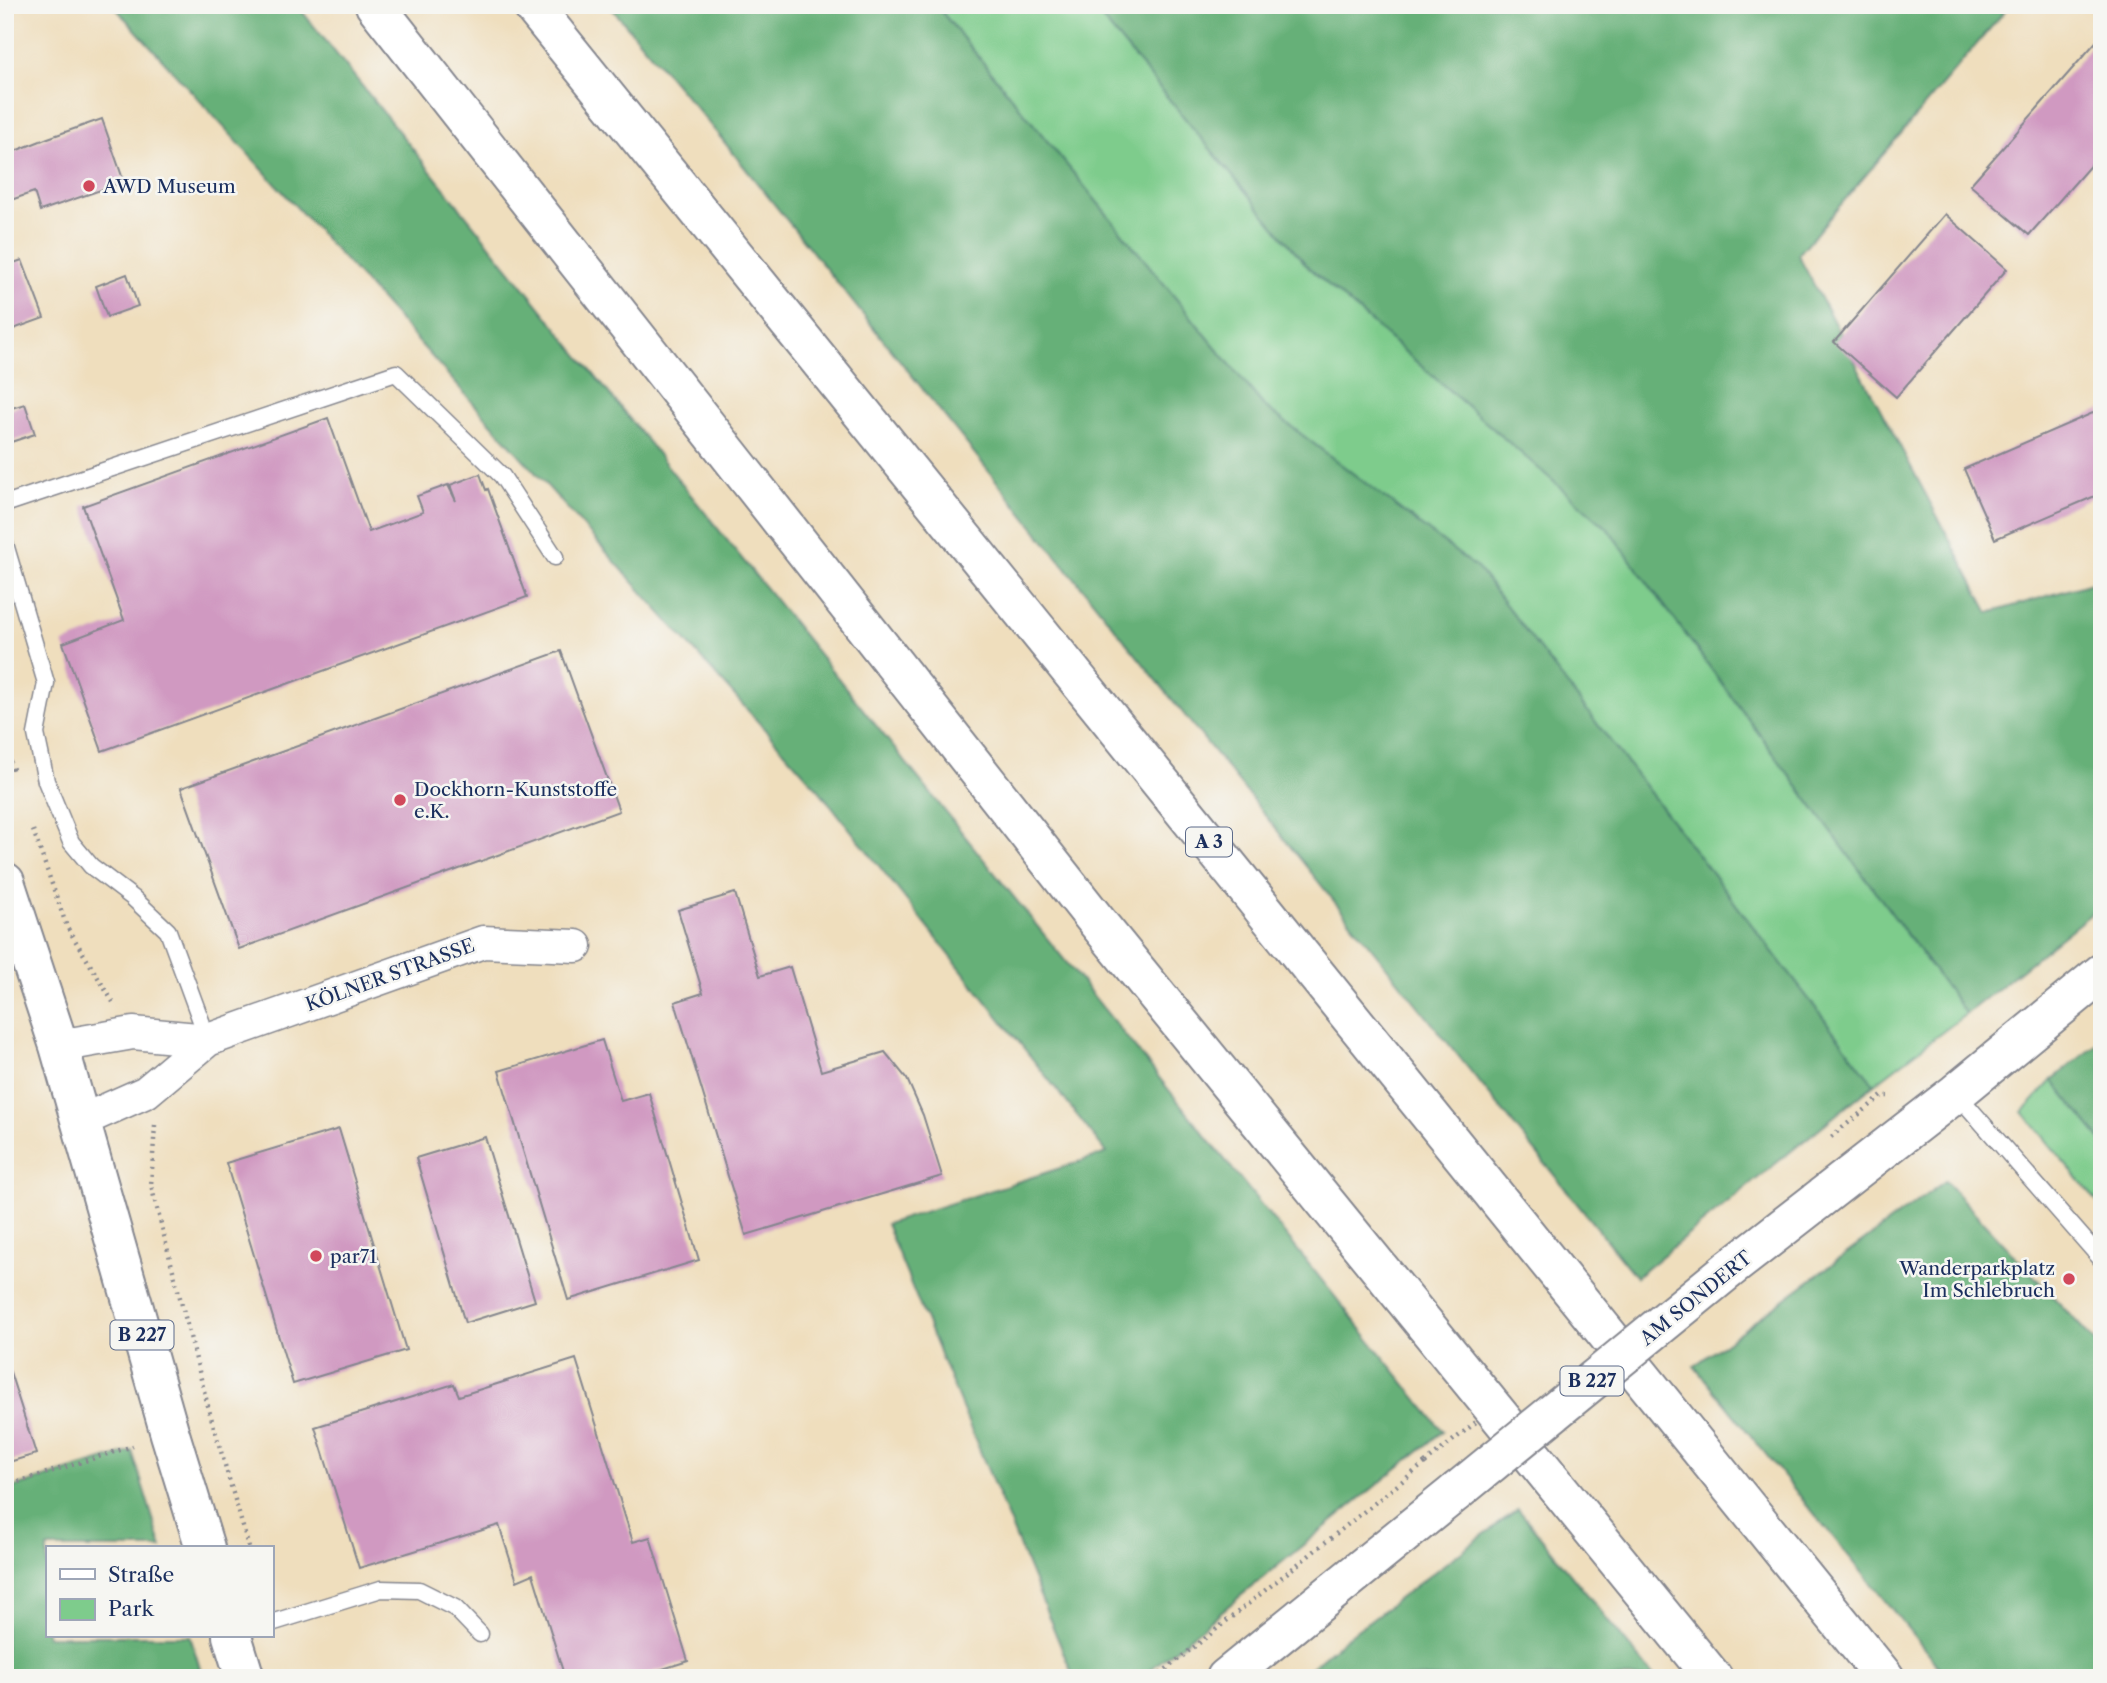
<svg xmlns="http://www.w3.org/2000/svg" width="2107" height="1683" viewBox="0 0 2107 1683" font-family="'Libre Caslon Text',serif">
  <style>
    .green { fill: #7ecc8c; stroke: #4c7e75; stroke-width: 2 }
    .forest { fill: #66b078; stroke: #40706b; stroke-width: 2 }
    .building { fill: #d099c1 }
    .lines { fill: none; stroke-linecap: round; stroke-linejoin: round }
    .service-casing { stroke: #85868e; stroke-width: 19 }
    .minor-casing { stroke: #85868e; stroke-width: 35 }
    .primary-casing { stroke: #85868e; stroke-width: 42 }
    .motorway-casing { stroke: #85868e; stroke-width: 42 }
    .path { stroke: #85868e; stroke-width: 4.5; stroke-dasharray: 2 5; stroke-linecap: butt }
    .service { stroke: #fff; stroke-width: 16 }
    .minor { stroke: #fff; stroke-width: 32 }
    .primary { stroke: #fff; stroke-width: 38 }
    .motorway { stroke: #fff; stroke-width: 38 }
    .primary-bridge-casing { stroke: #85868e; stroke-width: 42; stroke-linecap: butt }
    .path-bridge { stroke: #85868e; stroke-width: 4.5; stroke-dasharray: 2 5; stroke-linecap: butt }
    .primary-bridge { stroke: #fff; stroke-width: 38 }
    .poi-dot { fill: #d1495b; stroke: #f6f6f2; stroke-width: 2.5 }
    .labels { text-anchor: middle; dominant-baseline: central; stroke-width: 5; stroke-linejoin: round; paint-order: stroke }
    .shield { fill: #f6f6f2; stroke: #5d6b8a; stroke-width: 2 }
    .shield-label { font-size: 18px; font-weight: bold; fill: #1b2f5e }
    .poi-label { font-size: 19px; fill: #1b2f5e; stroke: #f6f6f2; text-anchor: start }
    .street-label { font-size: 19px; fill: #1b2f5e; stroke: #f6f6f2 }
  </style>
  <rect width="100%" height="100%" fill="#f6f6f2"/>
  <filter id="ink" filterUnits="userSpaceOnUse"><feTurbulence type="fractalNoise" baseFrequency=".0143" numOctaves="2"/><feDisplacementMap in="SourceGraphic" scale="14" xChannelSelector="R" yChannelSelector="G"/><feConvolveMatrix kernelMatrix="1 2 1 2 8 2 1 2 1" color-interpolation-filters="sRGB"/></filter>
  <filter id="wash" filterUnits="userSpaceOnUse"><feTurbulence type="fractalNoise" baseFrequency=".00686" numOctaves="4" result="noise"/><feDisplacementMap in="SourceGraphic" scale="28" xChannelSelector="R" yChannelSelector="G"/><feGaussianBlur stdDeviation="1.57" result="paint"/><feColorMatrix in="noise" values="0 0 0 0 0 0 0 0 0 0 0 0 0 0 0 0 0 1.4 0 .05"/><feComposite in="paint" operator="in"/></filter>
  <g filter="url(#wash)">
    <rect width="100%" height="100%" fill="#efdebd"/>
    <path class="green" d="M 936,5 L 1091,5 L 1309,268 L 1607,528 L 1966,1014 L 1874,1084 L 1478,569 L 1263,405 Z
      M 2052,1080 L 2102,1141 L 2102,1208 L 2023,1112 Z"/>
    <path class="forest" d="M 113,5 L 297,5 L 1443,1431 L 1140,1678 L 1074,1678 L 886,1224 L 1107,1153 L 818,789 L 400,321 Z
      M 609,5 L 936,5 L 1263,405 L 1478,569 L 1874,1084 L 1636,1277 L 717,133 Z
      M 1091,5 L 2010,5 L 1798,255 L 1989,613 L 2102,580 L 2102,905 L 1966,1014 L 1607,528 L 1309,268 Z
      M 2102,1040 L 2102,1141 L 2052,1080 Z
      M 1945,1181 L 2102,1349 L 2102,1678 L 1948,1678 L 1694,1366 Z
      M 132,1451 L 162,1548 L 47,1548 L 47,1636 L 190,1636 L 203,1678 L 5,1678 L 5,1490 Z
      M 1518,1509 L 1655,1678 L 1298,1678 L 1345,1639 Z"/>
    <g id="blocks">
      <path class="building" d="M 2102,35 L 2102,152 L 2029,235 L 1970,185 Z
        M 102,119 L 124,182 L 40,211 L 34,192 L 5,202 L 5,155 L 48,138 Z
        M 1945,214 L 2007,269 L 1896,397 L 1834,342 Z
        M 22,260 L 44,318 L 5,332 L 5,266 Z
        M 127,274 L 138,306 L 107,317 L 96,286 Z
        M 25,404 L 35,434 L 5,444 L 5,410 Z
        M 2102,409 L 2102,493 L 1995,539 L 1964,469 Z
        M 328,418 L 369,532 L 423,512 L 417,496 L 448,485 L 456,501 L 450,485 L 480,474 L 486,490 L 488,489 L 527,597 L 102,751 L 63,643 L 124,620 L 83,506 Z
        M 561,651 L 619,811 L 239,949 L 181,788 Z
        M 735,893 L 760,976 L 790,967 L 821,1071 L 885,1052 L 907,1079 L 923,1115 L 942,1176 L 746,1235 L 675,1002 L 703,993 L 678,910 Z
        M 602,1040 L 621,1101 L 649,1093 L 699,1260 L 568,1300 L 499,1071 Z
        M 339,1129 L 406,1350 L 293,1384 L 226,1163 Z
        M 485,1137 L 535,1301 L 465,1323 L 416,1158 Z
        M 576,1359 L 633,1542 L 650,1537 L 688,1661 L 634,1678 L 565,1678 L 533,1574 L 517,1581 L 499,1525 L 359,1568 L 315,1427 L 454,1384 L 459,1396 Z
        M 10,1372 L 36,1454 L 9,1462 L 5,1452 L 5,1419 L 8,1419 L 5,1410 L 5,1373 Z"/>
    </g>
  </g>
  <g filter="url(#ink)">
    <use href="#blocks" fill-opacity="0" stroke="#85868e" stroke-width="2"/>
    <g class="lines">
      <defs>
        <path id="service" d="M 5,504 L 396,373 L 502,476 L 555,557
          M 5,544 L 46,683 L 36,734 L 46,781 L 71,842 L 91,866 L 133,898 L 168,931 L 208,1040
          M 1956,1093 L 2102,1260
          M 271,1623 L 381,1589 L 419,1590 L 455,1608 L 480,1634"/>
        <path id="minor" d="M 59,1046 L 133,1033 L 208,1040
          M 81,1121 L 146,1092 L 208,1040 L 483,942 L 576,946"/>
        <path id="primary" d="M 5,882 L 59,1046 L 170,1434 L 205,1548
          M 1728,1270 L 1956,1093 L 2102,973
          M 232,1636 L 245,1678
          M 1226,1678 L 1456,1492"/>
        <path id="motorway" d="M 375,5 L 1098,923 L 1713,1678
          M 532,5 L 1885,1678"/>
      </defs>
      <use href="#service" class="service-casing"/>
      <use href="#minor" class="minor-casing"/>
      <use href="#primary" class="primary-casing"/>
      <use href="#motorway" class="motorway-casing"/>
      <path class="path" d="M 5,748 L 14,772
        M 33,830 L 67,927 L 113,1002
        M 155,1125 L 151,1185 L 209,1410 L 249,1548
        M 1831,1137 L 1882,1096 L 1888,1096
        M 5,1486 L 133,1446
        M 1155,1678 L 1425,1463"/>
      <use href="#service" class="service"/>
      <use href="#minor" class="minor"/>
      <use href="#primary" class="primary"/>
      <use href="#motorway" class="motorway"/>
      <defs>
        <path id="primary-bridge" d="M 1456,1492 L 1728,1270"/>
      </defs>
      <use href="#primary-bridge" class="primary-bridge-casing"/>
      <path class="path-bridge" d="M 1425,1463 L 1476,1422"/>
      <use href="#primary-bridge" class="primary-bridge"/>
    </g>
  </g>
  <g class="poi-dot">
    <circle cx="89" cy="186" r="7"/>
    <circle cx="400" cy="800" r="7"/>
    <circle cx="316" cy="1256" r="7"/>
    <circle cx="2069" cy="1279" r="7"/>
  </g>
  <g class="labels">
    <g class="shield">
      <rect x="1186" y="827.5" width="46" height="29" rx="5"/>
      <rect x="110.5" y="1320.5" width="63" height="29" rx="5"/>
      <rect x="1560.5" y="1366.5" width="63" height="29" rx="5"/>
    </g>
    <g class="shield-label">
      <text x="1209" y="842">A 3</text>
      <text x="142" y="1335">B 227</text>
      <text x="1592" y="1381">B 227</text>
    </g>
    <g class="poi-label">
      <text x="103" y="186">AWD Museum</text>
      <text x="414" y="789">Dockhorn-Kunststoffe<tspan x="414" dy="22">e.K.</tspan></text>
      <text x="330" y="1256">par71</text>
      <text x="2055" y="1268" text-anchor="end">Wanderparkplatz<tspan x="2055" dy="22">Im Schlebruch</tspan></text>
    </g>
    <g class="street-label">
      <text transform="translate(390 975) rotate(-20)">KÖLNER STRASSE</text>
      <text transform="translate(1696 1298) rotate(-39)">AM SONDERT</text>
    </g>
  </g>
  <rect width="2107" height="1683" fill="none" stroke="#f6f6f2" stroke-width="28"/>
  <rect x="46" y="1546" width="228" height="91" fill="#f6f6f2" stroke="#9ea6b7" stroke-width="2"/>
  <rect x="60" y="1569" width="35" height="10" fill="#ffffff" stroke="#9ea6b7" stroke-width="2"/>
  <text x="108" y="1582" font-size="21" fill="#1b2f5e">Straße</text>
  <rect x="60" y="1599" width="35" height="21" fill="#7ecc8c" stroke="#9ea6b7" stroke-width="2"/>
  <text x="108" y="1616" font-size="21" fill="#1b2f5e">Park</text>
</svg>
